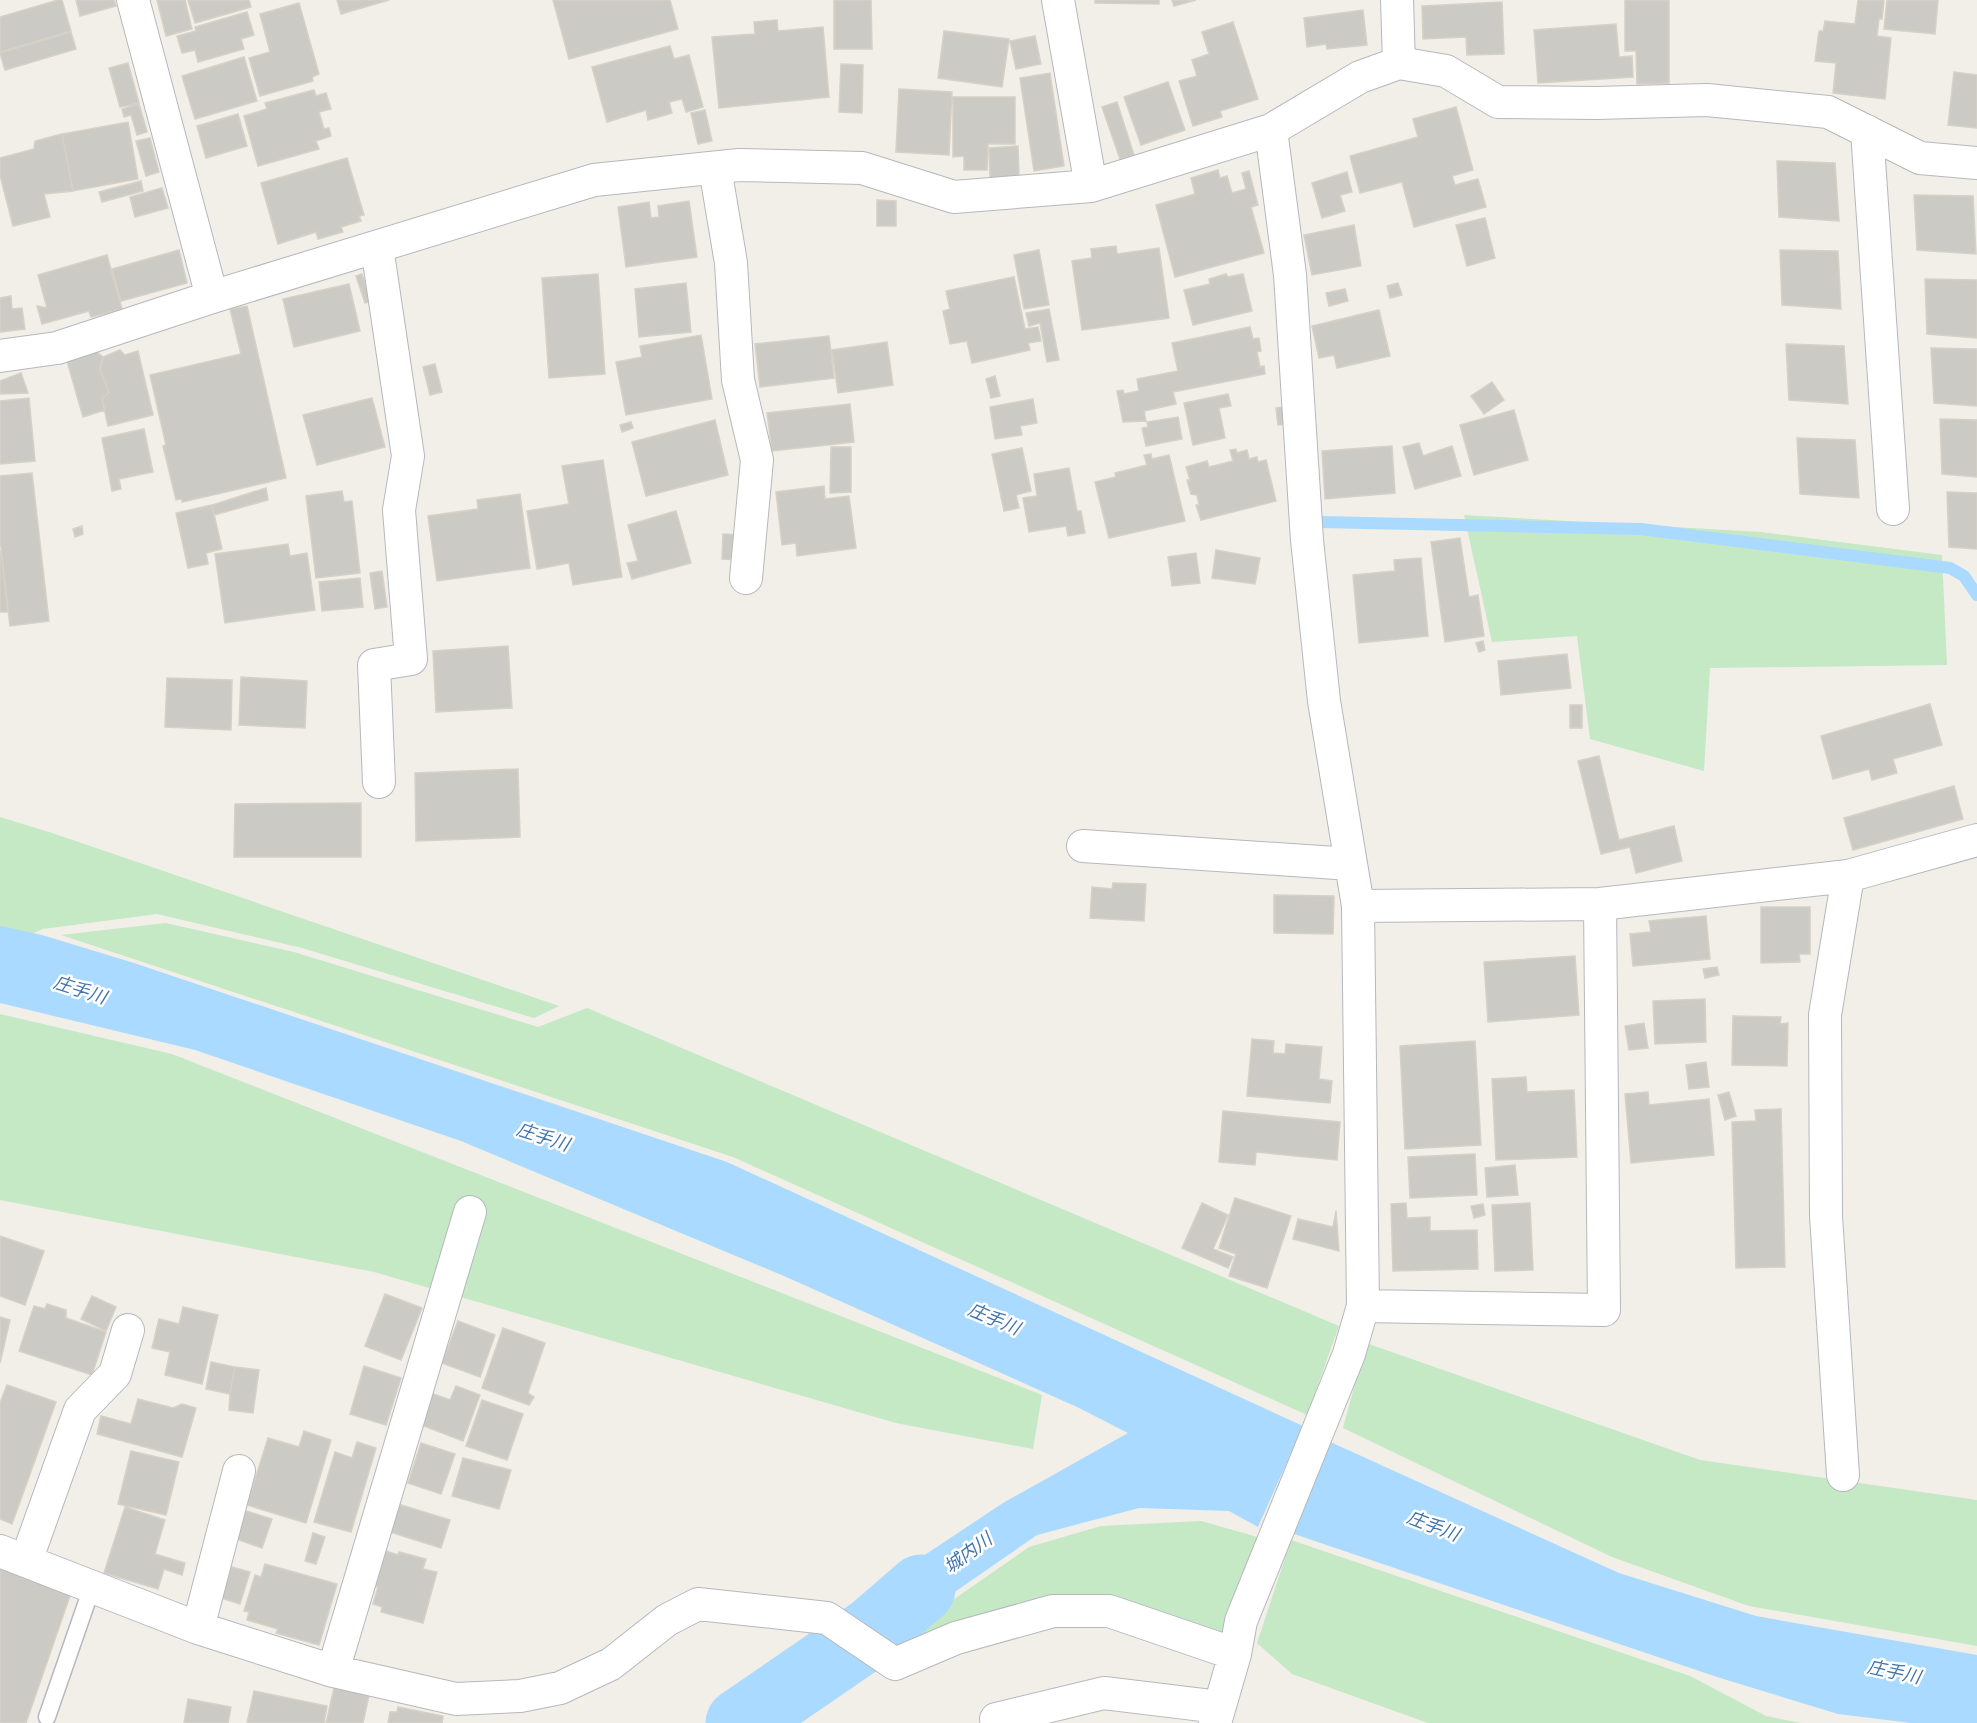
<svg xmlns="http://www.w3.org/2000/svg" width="1977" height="1723" viewBox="0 0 1977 1723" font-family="'DM Sans','Noto Sans JP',sans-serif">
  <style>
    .green { fill: #c5e8c5 }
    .water { fill: #aadaff }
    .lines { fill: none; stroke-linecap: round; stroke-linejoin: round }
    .stream { stroke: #aadaff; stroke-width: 12 }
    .river { stroke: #aadaff; stroke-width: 69 }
    .building { fill: #cccac5; stroke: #d6d1c6; stroke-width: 1.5 }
    .service-casing { stroke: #b5b8bc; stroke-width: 19 }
    .minor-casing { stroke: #b5b8bc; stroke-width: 34 }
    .service { stroke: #fff; stroke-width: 16 }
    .minor { stroke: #fff; stroke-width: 32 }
    .labels { text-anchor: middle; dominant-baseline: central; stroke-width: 5; stroke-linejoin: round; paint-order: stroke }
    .water-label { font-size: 18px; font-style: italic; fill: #4174aa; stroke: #fff }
  </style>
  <rect width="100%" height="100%" fill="#f1efe8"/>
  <path class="green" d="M 1464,515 L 1761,532 L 1942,555 L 1947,665 L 1710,668 L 1704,771 L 1590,739 L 1577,636 L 1492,642 Z
    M 0,817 L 52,833 L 559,1006 L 534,1018 L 302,948 L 157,914 L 43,929 L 0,947 Z
    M 166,923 L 294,952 L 538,1027 L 587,1008 L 1339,1326 L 1307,1415 L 733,1157 L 61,935 Z
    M 0,1014 L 172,1054 L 1042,1395 L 1033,1449 L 896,1423 L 374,1272 L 0,1200 Z
    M 1366,1343 L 1700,1460 L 1977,1500 L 1977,1646 L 1749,1606 L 1612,1557 L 1343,1428 Z
    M 1201,1521 L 1261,1538 L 1224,1635 L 1120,1604 L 907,1646 L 891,1643 L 1029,1547 L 1101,1526 Z
    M 1291,1540 L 1690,1676 L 1766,1716 L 1801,1723 L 1428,1723 L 1292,1674 L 1257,1643 Z"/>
  <path class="water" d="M 0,926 L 42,935 L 134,963 L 727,1162 L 1303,1426 L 1258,1527 L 1229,1511 L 1139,1508 L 1037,1535 L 881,1643 L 842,1610 L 1003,1503 L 1128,1433 L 1077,1407 L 784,1276 L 461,1141 L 195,1050 L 0,1003 Z
    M 1326,1440 L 1619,1573 L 1756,1616 L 1977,1655 L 1977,1723 L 1911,1723 L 1838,1714 L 1717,1677 L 1294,1534 Z"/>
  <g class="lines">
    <path class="stream" d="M 1320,522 L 1641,529 L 1950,568 L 1964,576 L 1977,595"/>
    <path class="river" d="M 740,1723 L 868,1635 L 921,1589"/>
  </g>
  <path class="building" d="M 58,0 L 62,0 L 71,31 L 0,52 L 0,17 Z
    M 76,0 L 114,0 L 116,6 L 80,16 Z
    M 157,0 L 185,0 L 192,29 L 166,36 Z
    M 188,0 L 249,0 L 251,7 L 195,23 Z
    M 337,0 L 389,0 L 341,14 Z
    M 553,0 L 670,0 L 678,29 L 569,59 Z
    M 834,0 L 871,0 L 872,49 L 834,49 Z
    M 1095,0 L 1159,0 L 1159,4 L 1095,3 Z
    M 1172,0 L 1196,0 L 1174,6 Z
    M 1625,0 L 1669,0 L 1669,83 L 1637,84 L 1636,51 L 1625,51 Z
    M 1858,0 L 1884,0 L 1882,19 L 1879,19 L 1877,36 L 1891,38 L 1885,99 L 1833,93 L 1836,63 L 1815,61 L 1819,31 L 1823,31 L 1825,21 L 1855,24 Z
    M 1887,0 L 1938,0 L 1935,34 L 1884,29 Z
    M 1502,2 L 1504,54 L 1467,55 L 1466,37 L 1423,39 L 1422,6 Z
    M 299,3 L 319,74 L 312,77 L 313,81 L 260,96 L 249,58 L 270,52 L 260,14 Z
    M 1363,10 L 1367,45 L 1327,49 L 1326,44 L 1307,47 L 1304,18 Z
    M 247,12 L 254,35 L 241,39 L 244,49 L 198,62 L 195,50 L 182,53 L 177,36 L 196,31 L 195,27 Z
    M 777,20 L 778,31 L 823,27 L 829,97 L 719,108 L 712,37 L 755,34 L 754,22 Z
    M 1233,22 L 1258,99 L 1220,111 L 1222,117 L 1193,126 L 1179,81 L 1197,76 L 1192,60 L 1209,54 L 1202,32 Z
    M 1616,24 L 1619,57 L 1632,56 L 1633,77 L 1538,83 L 1534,30 Z
    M 944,31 L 1009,39 L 1002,87 L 938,78 Z
    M 71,32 L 76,49 L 5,70 L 0,53 Z
    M 1035,36 L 1041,64 L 1016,69 L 1010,41 Z
    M 670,46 L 674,59 L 689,55 L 703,107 L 686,112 L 682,99 L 669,102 L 672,113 L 648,120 L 646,110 L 607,122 L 592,67 Z
    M 244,57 L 257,101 L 195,119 L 182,76 Z
    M 128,63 L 139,103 L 120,107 L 109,68 Z
    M 841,64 L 863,65 L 862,113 L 839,112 Z
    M 1954,72 L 1977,75 L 1977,128 L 1948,125 Z
    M 1050,73 L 1064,166 L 1034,171 L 1020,78 Z
    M 1168,82 L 1185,130 L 1141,145 L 1124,97 Z
    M 899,89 L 952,92 L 949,155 L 896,152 Z
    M 314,90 L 316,96 L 326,93 L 331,109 L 319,112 L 324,129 L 329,128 L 331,136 L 316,141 L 319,149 L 258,166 L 244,116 L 267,109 L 265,103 Z
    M 953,97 L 1015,97 L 1015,144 L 988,144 L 987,170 L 964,170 L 964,156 L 953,157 Z
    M 1117,102 L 1134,155 L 1120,159 L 1102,107 Z
    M 139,104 L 147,132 L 137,135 L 131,115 L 124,117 L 122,109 Z
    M 1456,107 L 1473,170 L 1452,176 L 1455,185 L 1478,179 L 1486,207 L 1414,227 L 1402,182 L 1360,193 L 1350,156 L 1418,137 L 1413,119 Z
    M 705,110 L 712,141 L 698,144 L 691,113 Z
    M 238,114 L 247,146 L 206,158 L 197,126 Z
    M 128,122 L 138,179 L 73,191 L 62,134 Z
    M 62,134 L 73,191 L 44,194 L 50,217 L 13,226 L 0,175 L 0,158 L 34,149 L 35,141 Z
    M 150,138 L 159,172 L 146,176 L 136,141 Z
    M 1018,146 L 1019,176 L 990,178 L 989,148 Z
    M 347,158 L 364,215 L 359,216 L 361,221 L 341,227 L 343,232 L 318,239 L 316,232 L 278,244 L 261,183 Z
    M 1777,161 L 1835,163 L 1839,221 L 1779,217 Z
    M 1218,170 L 1220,178 L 1227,176 L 1232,193 L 1246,189 L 1242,173 L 1249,171 L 1258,205 L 1251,207 L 1264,253 L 1175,277 L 1156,205 L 1195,194 L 1191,178 Z
    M 1347,172 L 1352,192 L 1340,195 L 1345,211 L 1322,218 L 1312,183 Z
    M 141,181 L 143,191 L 102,202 L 99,192 Z
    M 162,188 L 168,208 L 135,217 L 130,197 Z
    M 1914,195 L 1973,196 L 1976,254 L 1917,250 Z
    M 877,200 L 896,201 L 896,226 L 877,226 Z
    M 689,201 L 697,257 L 626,267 L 618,207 L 649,202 L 651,218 L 659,217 L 658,206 Z
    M 1485,218 L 1495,258 L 1467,266 L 1456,225 Z
    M 1354,225 L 1361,266 L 1312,275 L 1304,235 Z
    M 1116,246 L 1117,254 L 1159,248 L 1169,318 L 1082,330 L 1072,261 L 1092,258 L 1091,249 Z
    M 179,250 L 187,283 L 121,301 L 112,269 Z
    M 1039,250 L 1049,305 L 1024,309 L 1014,255 Z
    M 1780,250 L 1838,251 L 1841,309 L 1782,305 Z
    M 107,255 L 122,309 L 91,317 L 89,311 L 42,324 L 37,306 L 47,308 L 38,275 Z
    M 362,274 L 371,301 L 365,303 L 356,276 Z
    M 598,274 L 605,374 L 549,378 L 542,278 Z
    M 1226,274 L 1228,277 L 1243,274 L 1252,311 L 1193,325 L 1184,290 L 1210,284 L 1209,279 Z
    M 1014,277 L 1025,329 L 1038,327 L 1041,341 L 1028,343 L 1030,350 L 972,363 L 967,341 L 950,344 L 943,311 L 950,309 L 946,291 Z
    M 1925,279 L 1977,280 L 1977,338 L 1927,334 Z
    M 686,283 L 691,332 L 639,337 L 635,289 Z
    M 1398,283 L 1402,295 L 1390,298 L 1387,286 Z
    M 349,284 L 360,331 L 294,347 L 283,299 Z
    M 1345,289 L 1348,301 L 1329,306 L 1326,293 Z
    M 11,296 L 12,309 L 22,308 L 25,329 L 0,332 L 0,298 Z
    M 247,306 L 286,478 L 182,502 L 182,499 L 176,500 L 163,446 L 166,445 L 150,375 L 241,354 L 230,309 Z
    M 1049,309 L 1059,360 L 1047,362 L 1040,323 L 1029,326 L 1026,313 Z
    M 1379,310 L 1390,356 L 1337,368 L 1334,355 L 1319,358 L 1312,326 Z
    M 1250,327 L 1253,339 L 1259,338 L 1261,351 L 1257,352 L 1260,367 L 1264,366 L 1265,374 L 1173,392 L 1176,404 L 1144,411 L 1146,421 L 1123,422 L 1117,391 L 1123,390 L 1124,394 L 1139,391 L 1137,379 L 1178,371 L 1172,343 Z
    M 701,335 L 712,399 L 626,415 L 616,362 L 642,357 L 640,346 Z
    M 829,336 L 834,378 L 760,387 L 755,344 Z
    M 887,342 L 893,385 L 838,393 L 832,350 Z
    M 1786,344 L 1844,346 L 1848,404 L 1789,400 Z
    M 1931,348 L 1977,349 L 1977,406 L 1934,403 Z
    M 120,350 L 125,355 L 138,351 L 153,415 L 108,426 L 102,399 L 109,392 L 100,369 L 103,357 Z
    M 97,352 L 103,357 L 100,369 L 109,392 L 102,399 L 105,410 L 83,417 L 67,361 Z
    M 435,364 L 442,392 L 430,395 L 423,367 Z
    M 21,373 L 28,393 L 0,394 L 0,381 Z
    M 995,376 L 1000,396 L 991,398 L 986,379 Z
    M 1492,382 L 1504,400 L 1484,414 L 1471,396 Z
    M 1228,394 L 1231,406 L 1219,408 L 1225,438 L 1193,445 L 1184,403 Z
    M 29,398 L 35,461 L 0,464 L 0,401 Z
    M 372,398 L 385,447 L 317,465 L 303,415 Z
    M 1033,399 L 1037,423 L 1020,426 L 1022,435 L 995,439 L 990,407 Z
    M 850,404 L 854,442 L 772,451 L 767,413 Z
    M 1283,407 L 1285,424 L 1278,425 L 1276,408 Z
    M 1514,410 L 1528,460 L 1474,475 L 1460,425 Z
    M 1178,417 L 1182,439 L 1146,446 L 1142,428 L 1148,427 L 1147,422 Z
    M 1940,419 L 1977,420 L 1977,477 L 1942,474 Z
    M 715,420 L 728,475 L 646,496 L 632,442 Z
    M 631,422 L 633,428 L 622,432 L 620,425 Z
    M 144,429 L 153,472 L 119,479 L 121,489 L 112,491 L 102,438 Z
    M 1797,438 L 1855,440 L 1859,498 L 1800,494 Z
    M 1419,443 L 1423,456 L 1452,446 L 1461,476 L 1415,489 L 1403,447 Z
    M 1392,446 L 1395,493 L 1325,499 L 1322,451 Z
    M 831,447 L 851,447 L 851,492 L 830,493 Z
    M 1022,448 L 1031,491 L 1016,495 L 1019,508 L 1004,511 L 992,454 Z
    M 1236,449 L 1237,453 L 1247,450 L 1249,459 L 1257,457 L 1258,462 L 1266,460 L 1276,501 L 1201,520 L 1196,505 L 1199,505 L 1197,495 L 1191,494 L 1187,480 L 1190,480 L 1186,467 L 1207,461 L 1209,467 L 1233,461 L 1230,450 Z
    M 1151,454 L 1152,459 L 1169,455 L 1185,521 L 1109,538 L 1095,482 L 1116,477 L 1115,473 L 1147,465 L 1144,455 Z
    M 603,460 L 622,577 L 573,585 L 569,563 L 537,569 L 527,511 L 569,504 L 562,466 Z
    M 1069,468 L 1077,511 L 1081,511 L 1085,533 L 1068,536 L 1066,526 L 1029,532 L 1023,498 L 1037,496 L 1034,474 Z
    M 32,473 L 49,621 L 10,626 L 0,539 L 0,476 Z
    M 824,486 L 825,499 L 849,496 L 856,548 L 797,556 L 796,543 L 782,545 L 776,492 Z
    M 266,488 L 268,500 L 214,515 L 212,505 Z
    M 342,491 L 344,502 L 352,501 L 360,573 L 316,578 L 306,496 Z
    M 1947,492 L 1977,493 L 1977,549 L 1949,547 Z
    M 520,494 L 530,568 L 437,581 L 428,516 L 478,509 L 477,500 Z
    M 212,505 L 222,549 L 206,553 L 208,564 L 188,568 L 176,513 Z
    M 676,511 L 691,563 L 632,579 L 627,563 L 638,561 L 628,525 Z
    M 82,526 L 83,534 L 75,537 L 73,529 Z
    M 723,534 L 741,535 L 740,560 L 722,559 Z
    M 1460,538 L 1469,597 L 1478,595 L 1484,636 L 1445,642 L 1431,542 Z
    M 288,544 L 290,556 L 307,553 L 315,610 L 225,623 L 215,554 Z
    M 1216,550 L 1260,558 L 1255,584 L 1212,578 Z
    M 0,551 L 1,551 L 8,612 L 0,612 Z
    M 1196,553 L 1200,583 L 1172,586 L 1168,557 Z
    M 1421,558 L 1428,636 L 1359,643 L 1353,575 L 1395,571 L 1394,560 Z
    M 382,571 L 387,607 L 375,609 L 370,573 Z
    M 360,578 L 363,607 L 322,611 L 319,582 Z
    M 1483,641 L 1485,650 L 1479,652 L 1476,643 Z
    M 508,646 L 512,708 L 436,712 L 433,651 Z
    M 1567,654 L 1571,688 L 1501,695 L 1498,661 Z
    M 241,677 L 307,681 L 305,728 L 239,725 Z
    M 167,678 L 232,680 L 231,730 L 165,727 Z
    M 1930,704 L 1942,745 L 1893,759 L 1897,773 L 1872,780 L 1869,769 L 1833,779 L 1821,736 Z
    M 1570,705 L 1582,705 L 1582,728 L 1570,728 Z
    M 1599,756 L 1619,840 L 1674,826 L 1682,861 L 1636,873 L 1630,847 L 1601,854 L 1578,761 Z
    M 518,769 L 520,837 L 416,841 L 415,773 Z
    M 1954,786 L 1963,819 L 1853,850 L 1844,818 Z
    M 361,803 L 361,857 L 234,857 L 235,804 Z
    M 1113,883 L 1146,884 L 1144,921 L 1090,918 L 1092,887 L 1112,889 Z
    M 1274,895 L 1334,896 L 1333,934 L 1274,933 Z
    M 1761,907 L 1810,907 L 1810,954 L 1799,954 L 1800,962 L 1761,963 Z
    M 1706,916 L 1710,959 L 1633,966 L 1630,934 L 1651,932 L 1649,921 Z
    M 1575,956 L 1579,1015 L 1488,1022 L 1484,962 Z
    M 1717,967 L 1719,975 L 1705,978 L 1703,969 Z
    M 1705,999 L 1706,1042 L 1655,1044 L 1653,1001 Z
    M 1733,1016 L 1781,1017 L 1780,1024 L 1788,1023 L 1787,1066 L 1732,1065 Z
    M 1644,1023 L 1648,1048 L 1629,1050 L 1625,1026 Z
    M 1252,1039 L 1274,1041 L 1273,1053 L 1285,1054 L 1286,1044 L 1322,1047 L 1319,1079 L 1332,1081 L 1330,1103 L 1247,1096 Z
    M 1475,1041 L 1481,1145 L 1405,1149 L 1400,1046 Z
    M 1706,1062 L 1709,1087 L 1689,1089 L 1686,1065 Z
    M 1526,1077 L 1527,1092 L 1574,1090 L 1577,1157 L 1496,1160 L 1492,1079 Z
    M 1648,1092 L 1649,1105 L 1709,1099 L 1714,1155 L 1631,1163 L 1625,1094 Z
    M 1729,1092 L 1736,1116 L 1725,1120 L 1718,1095 Z
    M 1781,1109 L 1785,1267 L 1736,1268 L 1732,1122 L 1756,1121 L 1755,1110 Z
    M 1223,1111 L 1340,1122 L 1337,1160 L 1256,1152 L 1255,1165 L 1219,1162 Z
    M 1475,1154 L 1477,1195 L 1410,1198 L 1408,1157 Z
    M 1515,1165 L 1518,1195 L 1487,1197 L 1485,1168 Z
    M 1235,1198 L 1291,1216 L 1267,1288 L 1229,1276 L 1236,1254 L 1219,1248 Z
    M 1202,1203 L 1228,1215 L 1213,1249 L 1233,1257 L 1228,1268 L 1182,1248 Z
    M 1406,1203 L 1407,1218 L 1430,1217 L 1430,1231 L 1477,1230 L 1478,1269 L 1393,1271 L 1391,1204 Z
    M 1530,1203 L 1533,1270 L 1495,1271 L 1492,1205 Z
    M 1483,1204 L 1485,1215 L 1474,1218 L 1471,1206 Z
    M 1336,1211 L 1339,1251 L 1293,1239 L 1298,1219 L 1333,1227 Z
    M 0,1236 L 44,1251 L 25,1305 L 0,1296 Z
    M 385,1294 L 422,1308 L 401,1360 L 365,1346 Z
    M 92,1296 L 116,1307 L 106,1331 L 81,1319 Z
    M 47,1304 L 66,1310 L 66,1318 L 106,1332 L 92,1375 L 19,1351 L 34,1306 L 45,1309 Z
    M 183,1307 L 218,1315 L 202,1384 L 165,1375 L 170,1352 L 152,1348 L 159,1319 L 179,1324 Z
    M 0,1317 L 10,1320 L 0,1363 Z
    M 458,1321 L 495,1335 L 480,1377 L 442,1363 Z
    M 503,1328 L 545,1343 L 528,1393 L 534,1397 L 529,1405 L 482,1388 Z
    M 211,1362 L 235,1367 L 230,1394 L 206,1389 Z
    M 364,1366 L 401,1378 L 386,1425 L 350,1414 Z
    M 235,1367 L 259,1370 L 253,1413 L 229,1410 L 230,1394 Z
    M 7,1385 L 56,1402 L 12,1524 L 0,1519 L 0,1403 Z
    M 456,1386 L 480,1395 L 463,1441 L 419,1424 L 431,1393 L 450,1400 Z
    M 138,1399 L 173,1408 L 182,1404 L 196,1408 L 182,1457 L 97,1434 L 101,1416 L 131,1424 Z
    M 482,1400 L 523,1414 L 507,1460 L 466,1446 Z
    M 304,1431 L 331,1440 L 306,1523 L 247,1505 L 268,1438 L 299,1447 Z
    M 357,1442 L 376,1448 L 351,1532 L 314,1522 L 335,1452 L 352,1458 Z
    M 421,1443 L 455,1454 L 441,1494 L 408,1483 Z
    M 131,1451 L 179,1462 L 166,1515 L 118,1504 Z
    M 463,1458 L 511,1470 L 499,1509 L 452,1496 Z
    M 398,1504 L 450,1520 L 441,1548 L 390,1532 Z
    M 125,1507 L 165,1520 L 155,1554 L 185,1563 L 182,1575 L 164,1569 L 158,1589 L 104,1573 Z
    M 243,1510 L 272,1519 L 262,1548 L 234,1538 Z
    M 313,1533 L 325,1537 L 316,1564 L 305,1561 Z
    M 383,1550 L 398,1555 L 399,1552 L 426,1559 L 423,1569 L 437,1572 L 423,1623 L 381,1612 L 382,1607 L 373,1604 L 378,1587 L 374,1586 Z
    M 265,1564 L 337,1584 L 319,1645 L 276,1633 L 278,1629 L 247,1620 L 249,1612 L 244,1611 L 255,1575 L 261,1577 Z
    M 232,1567 L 250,1572 L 240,1604 L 221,1598 Z
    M 0,1568 L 71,1593 L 26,1723 L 0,1723 Z
    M 335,1684 L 370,1691 L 363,1723 L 326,1723 Z
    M 254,1691 L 327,1706 L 324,1723 L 247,1723 Z
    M 188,1699 L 231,1707 L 228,1723 L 184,1723 Z
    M 398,1707 L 443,1716 L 442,1723 L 388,1723 L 390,1712 L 397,1712 Z"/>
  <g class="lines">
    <defs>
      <path id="service" d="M 47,1717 L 92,1587"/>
      <path id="minor" d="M 133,0 L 212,297
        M 1058,0 L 1091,186
        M 1397,0 L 1399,63
        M 1867,131 L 1893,509
        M 715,168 L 731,263 L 738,380 L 757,460 L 746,578
        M 377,247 L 408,456 L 399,510 L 411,659 L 374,665 L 379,782
        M 0,356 L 57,348 L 212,297 L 594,180 L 739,165 L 862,168 L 954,197 L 1091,186 L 1271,130 L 1360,77 L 1399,63 L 1446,71 L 1498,102 L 1596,103 L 1707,100 L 1828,112 L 1920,158 L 1977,163
        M 1083,846 L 1351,864
        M 1358,906 L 1600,904 L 1848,876 L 1977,840
        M 1363,1306 L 1604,1310 L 1600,904
        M 1843,1475 L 1826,1216 L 1825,1015 L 1848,876
        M 0,1551 L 198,1628 L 333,1671 L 456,1699 L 520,1696 L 560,1688 L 611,1664 L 667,1620 L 698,1604 L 827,1618 L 895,1664 L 956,1638 L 1053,1611 L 1109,1611 L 1235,1654
        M 26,1561 L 80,1410 L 115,1374 L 128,1330
        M 198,1628 L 239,1471
        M 333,1671 L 470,1212
        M 996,1719 L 1104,1693 L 1219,1707
        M 1215,1723 L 1235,1654 L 1241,1621 L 1349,1354 L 1363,1306 L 1358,906 L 1324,701 L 1307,540 L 1290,275 L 1271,130"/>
    </defs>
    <use href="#service" class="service-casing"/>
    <use href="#minor" class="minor-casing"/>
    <use href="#service" class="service"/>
    <use href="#minor" class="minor"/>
  </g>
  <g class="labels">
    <g class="water-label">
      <text transform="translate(80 990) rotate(18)">庄手川</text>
      <text transform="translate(543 1137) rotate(18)">庄手川</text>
      <text transform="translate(994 1319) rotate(23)">庄手川</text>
      <text transform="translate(1433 1526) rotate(21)">庄手川</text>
      <text transform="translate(968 1553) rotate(-36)">城内川</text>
      <text transform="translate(1894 1672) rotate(12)">庄手川</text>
    </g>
  </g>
</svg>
